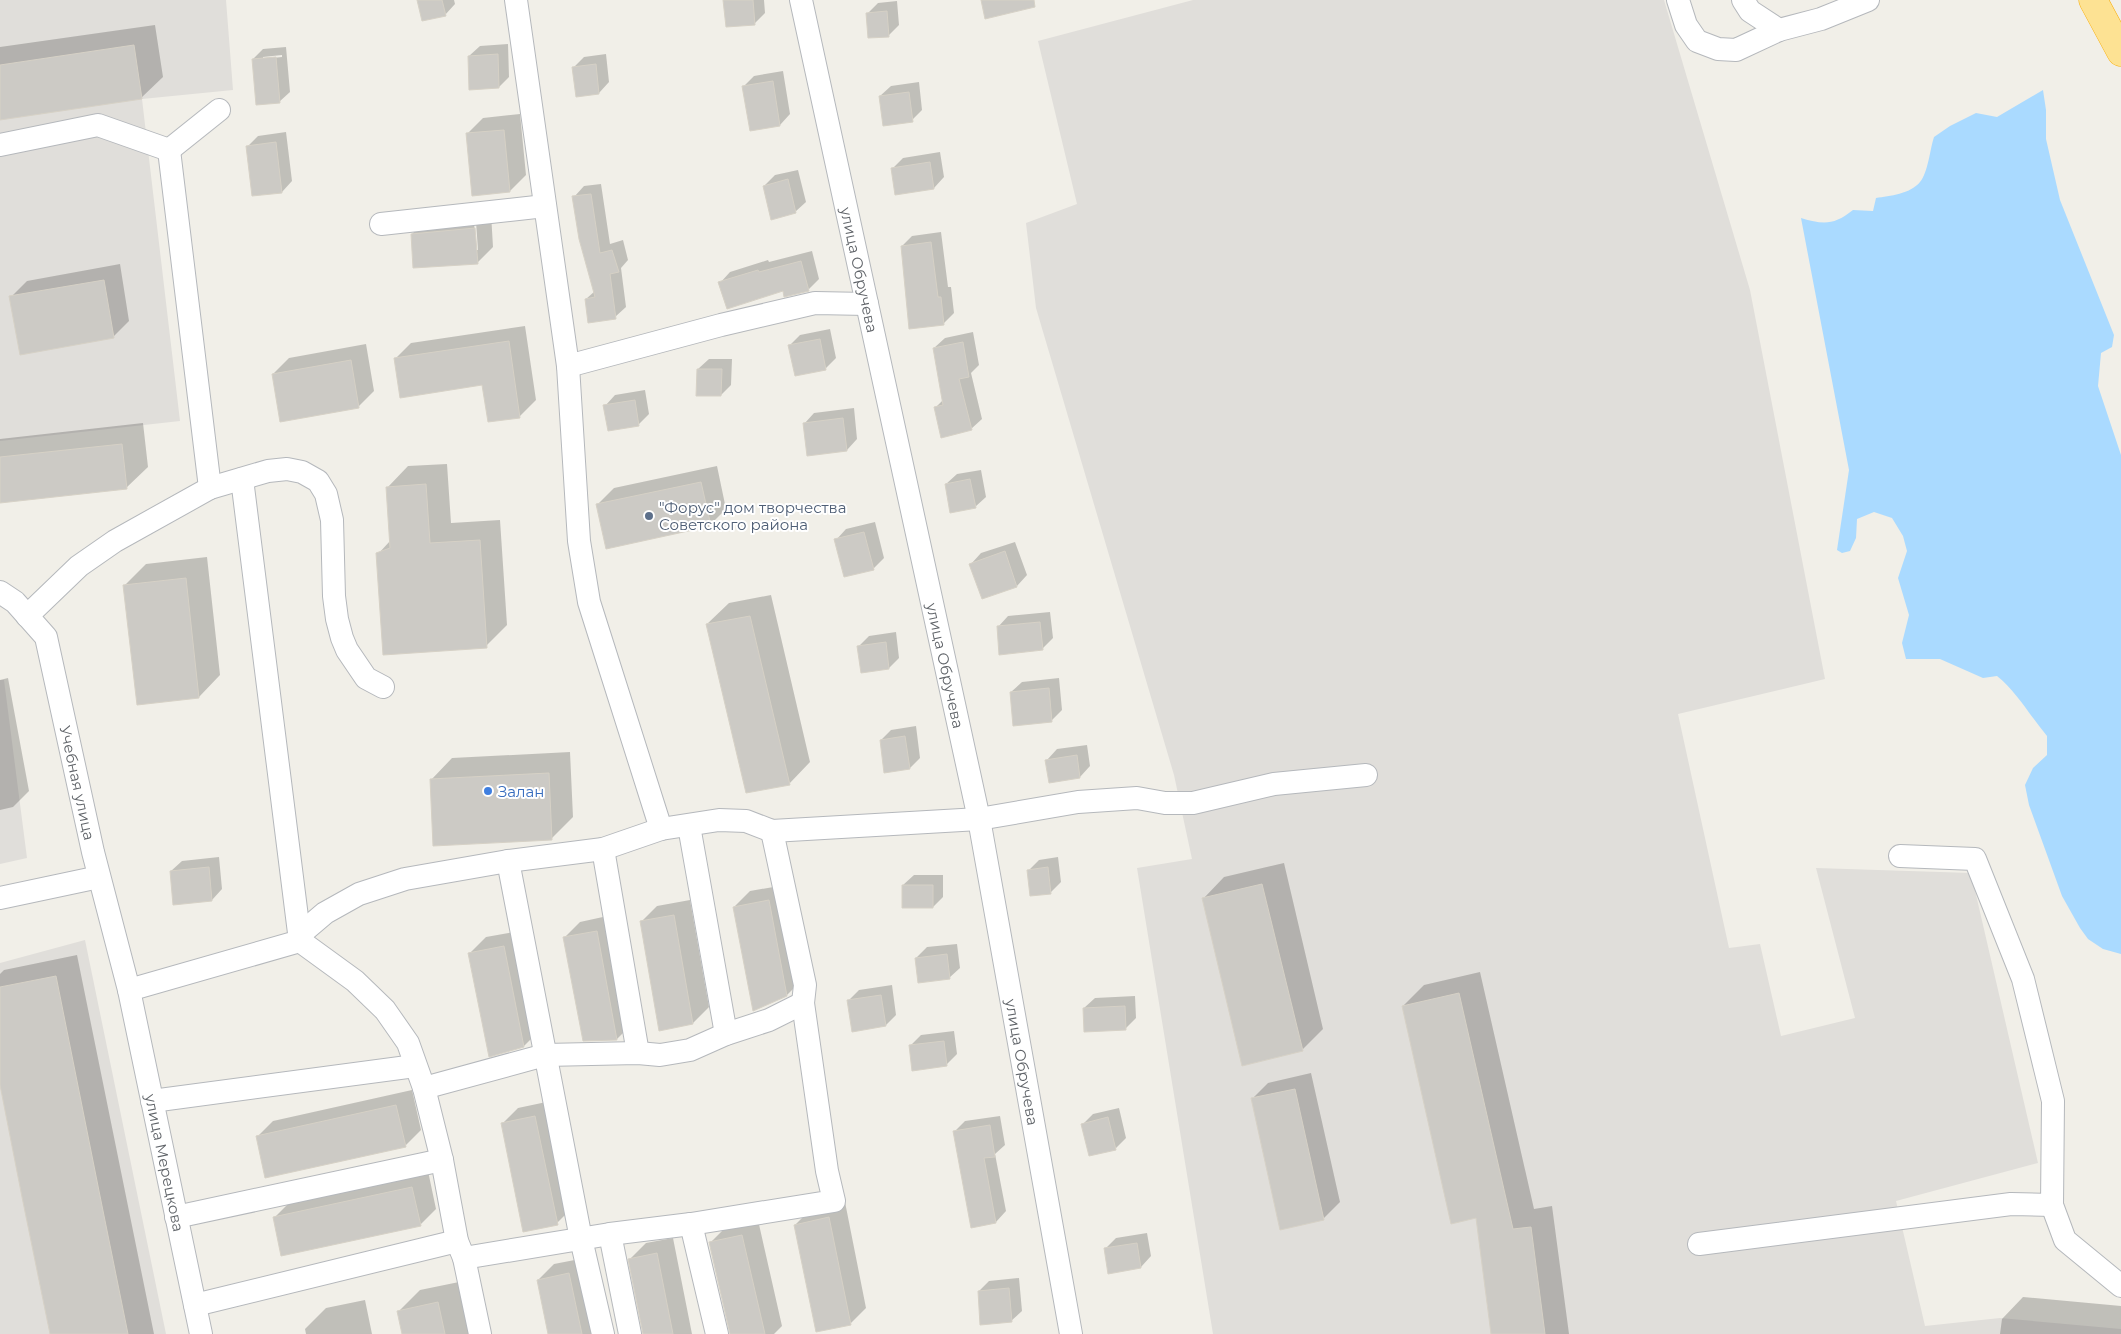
<svg xmlns="http://www.w3.org/2000/svg" width="2121" height="1334" viewBox="0 0 2121 1334" font-family="Montserrat,sans-serif">
  <style>
    .industrial { fill: #e0deda }
    .water { fill: #aadaff }
    .shadow { fill: #0003; fill-rule: evenodd }
    .building { fill: #cccac5; stroke: #d6d1c6 }
    .lines { fill: none; stroke-linecap: round; stroke-linejoin: round }
    .minor-casing { stroke: #b5b8bc; stroke-width: 24 }
    .highway-casing { stroke: #f9ab00; stroke-width: 29 }
    .minor { stroke: #fff; stroke-width: 22 }
    .highway { stroke: #fde293; stroke-width: 28 }
    .service-dot { fill: #5c6f8a; stroke: #fff; stroke-width: 2 }
    .shop-dot { fill: #3f7fe0; stroke: #fff; stroke-width: 2 }
    .labels { text-anchor: middle; dominant-baseline: central; stroke-width: 4; stroke-linejoin: round; paint-order: stroke }
    .street-label { font-size: 15px; fill: #5f6368; stroke: #fff }
    .service-label { font-size: 15px; fill: #4e5e75; stroke: #fff; text-anchor: start }
    .shop-label { font-size: 15px; fill: #366cbe; stroke: #fff; text-anchor: start }
  </style>
  <rect width="100%" height="100%" fill="#f1efe8"/>
  <path class="industrial" d="M 0,0 L 226,0 L 233,90 L 142,99 L 180,421 L 0,441 Z
    M 1193,0 L 1664,0 L 1750,290 L 1825,679 L 1678,714 L 1729,948 L 1760,944 L 1781,1036 L 1855,1018 L 1816,868 L 1971,873 L 2038,1163 L 1896,1201 L 1925,1326 L 2000,1318 L 2121,1329 L 2121,1334 L 1213,1334 L 1137,868 L 1192,859 L 1174,775 L 1036,308 L 1026,223 L 1077,204 L 1038,41 Z
    M 0,680 L 4,680 L 27,858 L 0,864 Z
    M 85,940 L 166,1334 L 0,1334 L 0,963 Z"/>
  <path class="water" d="M 2043,90 L 2046,110 L 2046,139 L 2060,200 L 2114,335 L 2112,347 L 2101,353 L 2098,386 L 2121,455 L 2121,954 L 2103,949 L 2088,939 L 2080,928 L 2062,896 L 2029,805 L 2025,785 L 2033,768 L 2047,755 L 2047,736 C 2030,716 2017,692 1997,676 L 1983,678 L 1940,659 L 1906,659 L 1902,643 L 1909,615 L 1898,578 L 1907,551 L 1903,536 L 1892,518 L 1874,512 L 1857,519 L 1856,538 L 1850,551 L 1842,553 L 1837,550 L 1849,470 L 1801,218 C 1824,225 1834,225 1853,210 L 1873,211 L 1876,198 C 1890,196 1910,194 1920,182 C 1928,173 1930,149 1934,137 L 1950,126 L 1976,113 L 1997,117 Z"/>
  <path class="shadow" d="M 419,0 L 454,0 L 455,4 L 445,15 Z
    M 725,0 L 764,0 L 765,13 L 755,23 Z
    M 897,1 L 899,25 L 888,36 L 868,13 L 878,3 Z
    M 155,25 L 163,77 L 141,98 L 0,118 L 0,47 Z
    M 508,44 L 509,77 L 499,87 L 469,56 L 480,46 Z
    M 286,47 L 290,92 L 279,102 L 253,59 L 263,49 ZM 282,55 L 282,57 L 263,59 L 263,57 Z
    M 606,54 L 609,82 L 599,93 L 577,95 L 574,67 L 584,57 Z
    M 783,71 L 790,114 L 780,125 L 744,86 L 754,76 Z
    M 919,82 L 922,110 L 912,120 L 880,96 L 891,86 Z
    M 520,114 L 526,175 L 510,191 L 467,134 L 483,118 Z
    M 286,132 L 292,181 L 282,192 L 247,147 L 258,136 Z
    M 940,152 L 944,177 L 934,188 L 892,169 L 903,158 Z
    M 798,170 L 806,202 L 795,212 L 764,186 L 775,175 Z
    M 601,184 L 610,244 L 623,240 L 628,260 L 621,268 L 626,307 L 615,317 L 586,299 L 595,291 L 574,197 L 584,186 Z
    M 491,213 L 493,247 L 477,263 L 412,234 L 428,218 ZM 474,222 L 476,222 L 478,250 L 476,250 Z
    M 941,232 L 948,287 L 951,287 L 954,313 L 943,324 L 902,246 L 912,236 Z
    M 812,251 L 819,279 L 808,290 L 784,289 L 720,283 L 730,272 L 768,260 L 769,262 Z
    M 120,264 L 129,321 L 113,337 L 11,297 L 27,281 Z
    M 525,326 L 536,400 L 520,416 L 484,384 L 395,359 L 411,343 Z
    M 830,329 L 836,358 L 825,369 L 790,345 L 800,335 Z
    M 973,332 L 979,365 L 971,373 L 982,419 L 971,429 L 935,408 L 944,399 L 934,348 L 945,338 Z
    M 366,344 L 374,391 L 358,407 L 273,374 L 289,358 Z
    M 709,359 L 732,359 L 731,385 L 721,395 L 698,369 Z
    M 645,390 L 649,414 L 639,424 L 605,406 L 615,395 Z
    M 854,408 L 857,439 L 847,450 L 804,424 L 814,413 Z
    M 143,423 L 148,467 L 126,488 L 0,502 L 0,439 Z
    M 447,464 L 451,523 L 500,520 L 507,625 L 486,646 L 378,554 L 390,541 L 387,488 L 408,466 Z
    M 717,466 L 726,509 L 710,525 L 598,504 L 614,488 Z
    M 981,470 L 986,497 L 975,507 L 946,484 L 957,474 Z
    M 875,522 L 884,558 L 873,569 L 836,540 L 846,529 Z
    M 1015,542 L 1027,575 L 1017,586 L 983,598 L 971,564 L 981,553 Z
    M 207,557 L 220,675 L 199,697 L 125,585 L 146,564 Z
    M 771,595 L 810,762 L 789,784 L 707,624 L 729,603 Z
    M 1050,612 L 1053,638 L 1042,649 L 998,627 L 1008,616 Z
    M 896,632 L 899,658 L 889,668 L 858,647 L 869,636 Z
    M 8,678 L 29,791 L 13,807 L 0,810 L 0,680 Z
    M 1059,678 L 1062,710 L 1052,720 L 1011,692 L 1022,682 Z
    M 916,726 L 920,758 L 910,768 L 881,740 L 891,730 Z
    M 1087,745 L 1090,766 L 1080,777 L 1047,760 L 1057,749 Z
    M 570,752 L 573,817 L 551,839 L 431,780 L 452,758 Z
    M 219,857 L 222,889 L 212,900 L 171,871 L 182,861 Z
    M 1058,857 L 1061,882 L 1051,892 L 1029,870 L 1039,860 Z
    M 1284,863 L 1323,1029 L 1302,1050 L 1203,899 L 1224,877 Z
    M 914,875 L 943,875 L 943,897 L 933,907 L 903,885 Z
    M 785,885 L 803,979 L 787,995 L 734,907 L 750,891 Z
    M 690,900 L 709,1007 L 693,1023 L 641,922 L 657,906 Z
    M 612,915 L 633,1023 L 617,1039 L 584,1040 L 564,938 L 580,922 Z
    M 520,931 L 540,1030 L 524,1046 L 470,953 L 486,937 Z
    M 957,944 L 960,968 L 949,978 L 916,958 L 927,947 Z
    M 77,955 L 154,1334 L 52,1334 L 0,1077 L 0,974 L 4,970 Z
    M 1480,972 L 1534,1209 L 1552,1206 L 1569,1334 L 1492,1334 L 1477,1217 L 1403,1006 L 1424,985 Z
    M 892,985 L 896,1015 L 886,1025 L 849,1000 L 859,990 Z
    M 1135,996 L 1136,1018 L 1125,1029 L 1084,1008 L 1095,998 Z
    M 954,1031 L 957,1054 L 946,1065 L 910,1046 L 921,1035 Z
    M 1311,1073 L 1340,1202 L 1324,1218 L 1252,1099 L 1268,1083 Z
    M 412,1090 L 421,1130 L 405,1146 L 257,1137 L 273,1121 Z
    M 551,1101 L 573,1207 L 557,1223 L 502,1124 L 518,1108 Z
    M 1119,1108 L 1126,1138 L 1115,1149 L 1083,1124 L 1093,1114 Z
    M 1000,1116 L 1005,1145 L 995,1154 L 1006,1211 L 996,1222 L 954,1132 L 965,1121 Z
    M 428,1171 L 436,1209 L 420,1225 L 274,1218 L 290,1202 Z
    M 845,1202 L 866,1308 L 850,1324 L 795,1225 L 811,1209 Z
    M 758,1220 L 782,1326 L 774,1334 L 731,1334 L 710,1243 L 726,1227 Z
    M 1147,1233 L 1151,1256 L 1141,1267 L 1105,1249 L 1116,1238 Z
    M 673,1238 L 692,1334 L 644,1334 L 630,1259 L 646,1243 Z
    M 585,1258 L 601,1334 L 549,1334 L 538,1280 L 554,1264 Z
    M 1019,1278 L 1022,1311 L 1011,1321 L 979,1291 L 989,1281 Z
    M 459,1282 L 470,1334 L 404,1334 L 399,1311 L 420,1290 Z
    M 2023,1297 L 2121,1306 L 2121,1334 L 2000,1334 L 2002,1319 Z
    M 365,1300 L 372,1334 L 306,1334 L 305,1329 L 326,1308 Z"/>
  <path class="building" d="M 417,0 L 442,0 L 446,16 L 422,21 Z
    M 723,0 L 753,0 L 755,25 L 726,27 Z
    M 981,0 L 1034,0 L 1035,7 L 985,19 Z
    M 887,11 L 889,37 L 868,38 L 866,13 Z
    M 134,45 L 142,99 L 0,120 L 0,65 Z
    M 498,54 L 499,88 L 469,90 L 468,56 Z
    M 276,57 L 280,103 L 256,105 L 252,59 Z
    M 596,64 L 599,94 L 576,97 L 572,67 Z
    M 773,81 L 780,126 L 750,131 L 742,86 Z
    M 909,92 L 913,122 L 883,126 L 879,96 Z
    M 504,130 L 510,192 L 472,196 L 466,133 Z
    M 276,142 L 282,193 L 252,196 L 246,146 Z
    M 930,162 L 934,189 L 895,195 L 891,168 Z
    M 788,179 L 796,213 L 771,220 L 763,186 Z
    M 591,194 L 600,253 L 612,250 L 619,272 L 610,274 L 616,319 L 588,323 L 585,299 L 595,297 L 579,239 L 572,196 Z
    M 475,228 L 478,264 L 413,268 L 411,234 Z
    M 931,242 L 938,297 L 941,297 L 944,325 L 909,329 L 901,246 Z
    M 801,261 L 809,291 L 784,297 L 783,291 L 727,309 L 718,282 L 758,270 L 759,272 Z
    M 104,280 L 114,338 L 20,355 L 9,296 Z
    M 820,339 L 826,370 L 795,376 L 788,345 Z
    M 509,341 L 520,418 L 488,422 L 482,385 L 400,398 L 394,358 Z
    M 963,342 L 969,377 L 959,379 L 972,430 L 941,438 L 934,407 L 943,405 L 933,348 Z
    M 351,360 L 359,408 L 280,422 L 272,374 Z
    M 697,369 L 722,369 L 721,396 L 696,396 Z
    M 635,400 L 639,426 L 608,431 L 603,405 Z
    M 843,418 L 847,451 L 807,456 L 803,423 Z
    M 122,444 L 127,489 L 0,503 L 0,457 Z
    M 970,479 L 976,508 L 950,513 L 945,484 Z
    M 701,482 L 711,526 L 606,549 L 596,504 Z
    M 426,484 L 430,543 L 480,540 L 487,648 L 383,655 L 376,553 L 390,548 L 386,487 Z
    M 864,532 L 874,570 L 844,577 L 834,539 Z
    M 1005,551 L 1017,587 L 982,599 L 969,564 Z
    M 186,578 L 199,698 L 137,705 L 123,585 Z
    M 750,616 L 790,785 L 746,793 L 706,624 Z
    M 1040,622 L 1043,650 L 999,655 L 997,626 Z
    M 886,642 L 889,669 L 861,673 L 857,646 Z
    M 1049,688 L 1052,722 L 1013,726 L 1010,692 Z
    M 905,736 L 910,769 L 884,773 L 880,740 Z
    M 1077,755 L 1080,778 L 1049,783 L 1045,760 Z
    M 549,773 L 552,840 L 433,846 L 430,779 Z
    M 209,867 L 212,901 L 173,905 L 170,871 Z
    M 1048,867 L 1051,894 L 1030,896 L 1027,870 Z
    M 1262,884 L 1303,1051 L 1242,1066 L 1202,898 Z
    M 902,885 L 933,885 L 933,908 L 902,908 Z
    M 769,900 L 787,996 L 753,1011 L 733,907 Z
    M 674,915 L 693,1024 L 659,1031 L 640,921 Z
    M 597,931 L 617,1040 L 583,1041 L 563,937 Z
    M 504,946 L 524,1047 L 489,1057 L 468,953 Z
    M 947,954 L 950,979 L 918,983 L 915,958 Z
    M 56,976 L 100,1196 L 128,1334 L 50,1334 L 22,1197 L 0,1085 L 0,987 Z
    M 1459,993 L 1513,1229 L 1531,1227 L 1545,1334 L 1491,1334 L 1476,1218 L 1451,1224 L 1402,1006 Z
    M 881,995 L 886,1026 L 852,1032 L 847,1000 Z
    M 1125,1006 L 1126,1030 L 1084,1032 L 1083,1008 Z
    M 944,1041 L 947,1066 L 912,1071 L 909,1045 Z
    M 1295,1089 L 1324,1220 L 1280,1230 L 1251,1098 Z
    M 396,1105 L 406,1147 L 265,1178 L 256,1136 Z
    M 535,1116 L 558,1225 L 523,1232 L 501,1123 Z
    M 1108,1117 L 1116,1150 L 1089,1156 L 1081,1124 Z
    M 990,1125 L 995,1157 L 984,1158 L 996,1223 L 971,1228 L 953,1131 Z
    M 412,1187 L 421,1226 L 281,1256 L 273,1217 Z
    M 829,1217 L 851,1325 L 816,1332 L 794,1225 Z
    M 742,1235 L 765,1334 L 730,1334 L 709,1242 Z
    M 1137,1243 L 1141,1268 L 1108,1274 L 1104,1248 Z
    M 657,1253 L 673,1334 L 643,1334 L 628,1259 Z
    M 569,1273 L 582,1334 L 548,1334 L 537,1280 Z
    M 1009,1288 L 1012,1322 L 980,1325 L 978,1291 Z
    M 438,1302 L 445,1334 L 402,1334 L 397,1311 Z"/>
  <g class="lines">
    <defs>
      <g id="minor">
        <path d="M 516,0 L 568,366 L 579,541 L 589,602 L 661,829"/>
        <path id="s1" d="M 801,0 L 979,819 L 1071,1334"/>
        <path d="M 1678,0 L 1686,25 L 1697,41 L 1718,49 L 1736,50 L 1779,30"/>
        <path d="M 1743,0 L 1750,11 L 1779,30 L 1821,19 L 1868,0"/>
        <path d="M 0,145 L 98,125 L 169,150 L 210,488"/>
        <path d="M 169,150 L 219,110"/>
        <path d="M 381,224 L 545,206"/>
        <path d="M 568,366 L 721,325 L 815,303 L 867,304"/>
        <path d="M 242,479 L 300,941 L 355,981 L 385,1010 L 408,1043 L 424,1088 L 442,1160 L 457,1241 L 464,1258 L 480,1334"/>
        <path id="s2" d="M 0,592 L 15,602 L 46,637 L 93,852 L 129,990 L 201,1334"/>
        <path d="M 27,616 L 79,566 L 115,541 L 210,488 L 268,471 L 287,469 L 302,472 L 318,481 L 326,494 L 332,520 L 334,596 L 337,619 L 342,638 L 347,650 L 366,678 L 383,687"/>
        <path d="M 689,826 L 726,1034"/>
        <path d="M 603,849 L 638,1053"/>
        <path d="M 508,861 L 581,1239 L 603,1334"/>
        <path d="M 0,898 L 99,877"/>
        <path d="M 129,990 L 300,941 L 305,930 L 325,913 L 359,894 L 405,879 L 508,861 L 603,849 L 661,829 L 719,820 L 746,821 L 772,831 L 979,819 L 1078,802 L 1137,798 L 1165,803 L 1193,803 L 1274,784 L 1366,775"/>
        <path d="M 424,1088 L 545,1055 L 638,1053 L 660,1055 L 690,1050 L 726,1034 L 769,1020 L 803,1003"/>
        <path d="M 152,1101 L 415,1066"/>
        <path d="M 2052,1205 L 2065,1240 L 2121,1286"/>
        <path d="M 176,1217 L 442,1160"/>
        <path d="M 691,1224 L 717,1334"/>
        <path d="M 610,1234 L 630,1334"/>
        <path d="M 1699,1244 L 2011,1204 L 2052,1205 L 2053,1101 L 2023,979 L 1975,859 L 1900,856"/>
        <path d="M 464,1258 L 610,1234 L 691,1224 L 834,1201 L 827,1171 L 803,1003 L 805,985 L 772,831"/>
        <path d="M 195,1305 L 457,1241"/>
      </g>
      <path id="highway" d="M 2093,0 L 2121,52"/>
    </defs>
    <use href="#minor" class="minor-casing"/>
    <use href="#highway" class="highway-casing"/>
    <use href="#minor" class="minor"/>
    <use href="#highway" class="highway"/>
  </g>
  <circle class="service-dot" cx="649" cy="516" r="5"/>
  <circle class="shop-dot" cx="488" cy="791" r="5"/>
  <g class="labels">
    <g class="street-label">
      <text stroke="none"><textPath href="#s1" startOffset="276">улица Обручева</textPath></text>
      <text stroke="none"><textPath href="#s1" startOffset="681">улица Обручева</textPath></text>
      <text stroke="none"><textPath href="#s2" startOffset="214">Учебная улица</textPath></text>
      <text stroke="none"><textPath href="#s1" startOffset="1085">улица Обручева</textPath></text>
      <text stroke="none"><textPath href="#s2" startOffset="604">улица Мерецкова</textPath></text>
    </g>
    <g class="service-label">
      <text x="659" y="507">"Форус" дом творчества<tspan x="659" dy="17">Советского района</tspan></text>
    </g>
    <g class="shop-label">
      <text x="498" y="791">Залан</text>
    </g>
  </g>
</svg>
